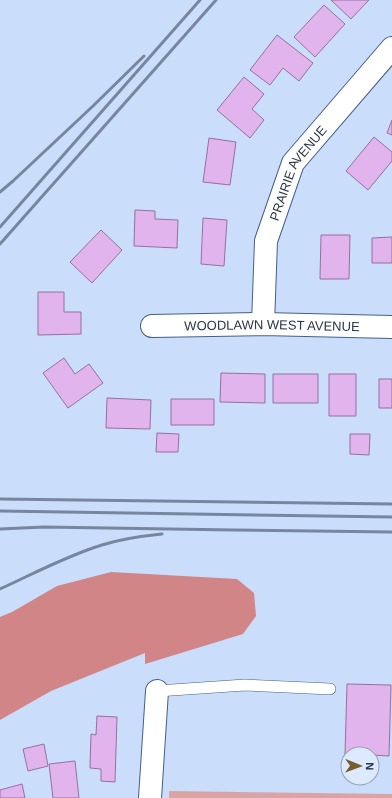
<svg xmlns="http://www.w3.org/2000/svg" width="392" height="798" viewBox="0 0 392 798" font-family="Helvetica,sans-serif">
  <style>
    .green { fill: #d9a4a3 }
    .forest { fill: #d18586 }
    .building { fill: #e2b4ee; stroke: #94719c }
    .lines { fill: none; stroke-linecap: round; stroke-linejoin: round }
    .lane-casing { stroke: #445f8a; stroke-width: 12 }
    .street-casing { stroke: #445f8a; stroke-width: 24 }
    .lane { stroke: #fff; stroke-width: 11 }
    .street { stroke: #fff; stroke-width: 22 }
    .rail { stroke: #77869f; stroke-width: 3 }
    .labels { text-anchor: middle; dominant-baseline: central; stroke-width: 3; stroke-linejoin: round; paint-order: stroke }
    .street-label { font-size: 13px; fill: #2a364a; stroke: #ddeafe }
  </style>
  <rect width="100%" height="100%" fill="#caddfb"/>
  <path class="green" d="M 169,791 L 392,794 L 392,798 L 169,798 Z"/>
  <path class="forest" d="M 111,572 L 237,579 L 254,593 L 256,616 L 243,634 L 145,664 L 145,653 L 51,691 L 0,720 L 0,617 L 12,612 L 57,586 Z"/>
  <path class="building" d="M 331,0 L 369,0 L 351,19 Z
    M 324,5 L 345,24 L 315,57 L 294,37 Z
    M 277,35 L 313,63 L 299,81 L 283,68 L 270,85 L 250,70 Z
    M 244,77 L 264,94 L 252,109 L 264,120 L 250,138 L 217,110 Z
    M 392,120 L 392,135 L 387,133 Z
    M 374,137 L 392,152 L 392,161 L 368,190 L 346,171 Z
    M 209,138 L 236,142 L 230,185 L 203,182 Z
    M 135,210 L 155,211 L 155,219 L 178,220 L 177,248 L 134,246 Z
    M 203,218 L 227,220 L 224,266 L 201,264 Z
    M 101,230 L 122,250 L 92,283 L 70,262 Z
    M 321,235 L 350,235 L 349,279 L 320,279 Z
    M 392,237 L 392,263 L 372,263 L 372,238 Z
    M 38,292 L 64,292 L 64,312 L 81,312 L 81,334 L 38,335 Z
    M 64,358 L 75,374 L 89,364 L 103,383 L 68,408 L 43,373 Z
    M 221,373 L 265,374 L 265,403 L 220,402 Z
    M 273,374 L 318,374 L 318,403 L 273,403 Z
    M 329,374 L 356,374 L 356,416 L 329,416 Z
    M 379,379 L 392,379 L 392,408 L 379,408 Z
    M 107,398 L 151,400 L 150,429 L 106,428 Z
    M 171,399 L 214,399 L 214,425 L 171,425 Z
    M 157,433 L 179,434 L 178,452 L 156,452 Z
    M 350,434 L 370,434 L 369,455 L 350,454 Z
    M 347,684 L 391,685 L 389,756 L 372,755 L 372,754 L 345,754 Z
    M 97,716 L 117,717 L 115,782 L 101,781 L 101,769 L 90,768 L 91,734 L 96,735 Z
    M 44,744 L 48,766 L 28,771 L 23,749 Z
    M 75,761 L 79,798 L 53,798 L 49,764 Z
    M 22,784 L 25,798 L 0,798 L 0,790 Z"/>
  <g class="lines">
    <defs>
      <path id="lane" d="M 157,691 L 245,685 L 330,689"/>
      <g id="street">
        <path id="s1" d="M 263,324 L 266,241 L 293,163 L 392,48"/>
        <path id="s2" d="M 152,326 L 263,324 L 392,327"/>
        <path d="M 150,798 L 157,691"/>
      </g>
    </defs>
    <use href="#lane" class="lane-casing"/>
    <use href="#street" class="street-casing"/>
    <use href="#lane" class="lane"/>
    <use href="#street" class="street"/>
    <path class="rail" d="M 0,192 L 13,181 L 93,106 L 144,56
      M 0,227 L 200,0
      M 0,244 L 216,0
      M 0,499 L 392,504
      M 0,511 L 392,517
      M 0,529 L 44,527 L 234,530 L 392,532
      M 0,589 C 33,574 66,556 102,545 C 121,539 142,536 162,534"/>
  </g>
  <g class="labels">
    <g class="street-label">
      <text stroke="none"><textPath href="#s1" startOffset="159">PRAIRIE AVENUE</textPath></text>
      <text stroke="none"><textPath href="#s2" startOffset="120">WOODLAWN WEST AVENUE</textPath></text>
    </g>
  </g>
  <g transform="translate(360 766) rotate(91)"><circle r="19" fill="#ddeafe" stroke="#95a2b6"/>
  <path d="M0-3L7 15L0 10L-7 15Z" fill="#775d2f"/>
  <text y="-6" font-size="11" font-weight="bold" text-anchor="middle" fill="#2a364a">N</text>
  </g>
</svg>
